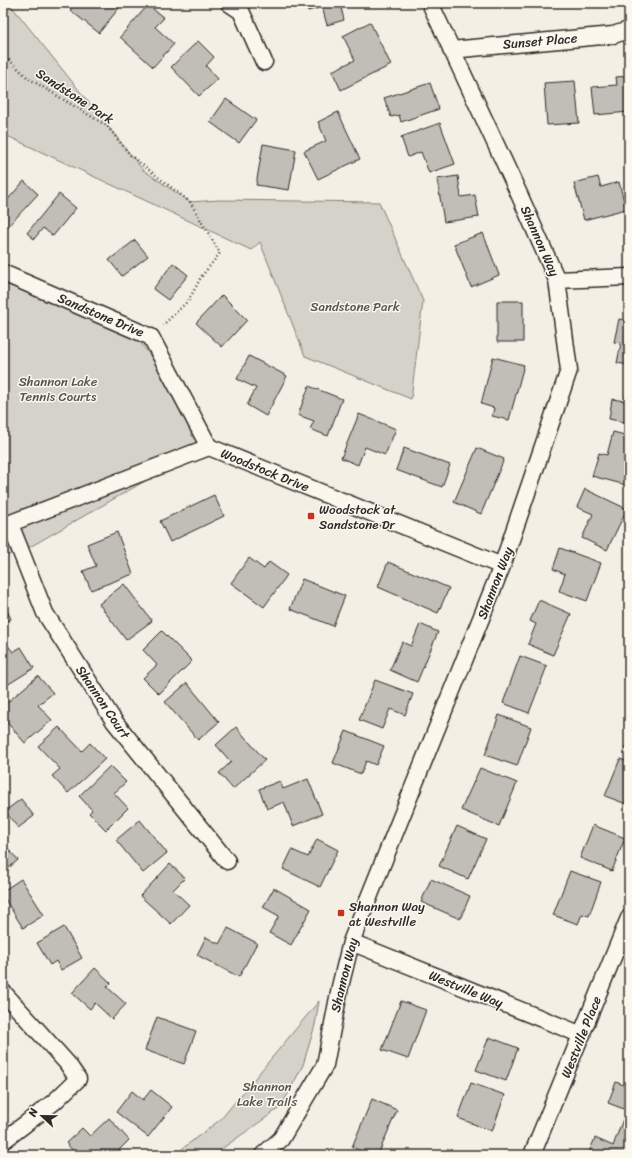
<svg xmlns="http://www.w3.org/2000/svg" width="632" height="1158" viewBox="0 0 632 1158" font-family="Sriracha,sans-serif">
  <style>
    .green { fill: #d5d2c9; stroke: #807e7a }
    .building { fill: #c0beb6; stroke: #2b2b2b }
    .lines { fill: none; stroke-linecap: round; stroke-linejoin: round }
    .street-casing { stroke: #2b2b2b; stroke-width: 19 }
    .path { stroke: #2b2b2b; stroke-width: 2.5; stroke-dasharray: 1 3; stroke-linecap: butt }
    .street { stroke: #fbf7ec; stroke-width: 16 }
    .poi-dot { fill: #c8321e; stroke: #fbf7ec; stroke-width: 1.5 }
    .labels { text-anchor: middle; dominant-baseline: central; stroke-width: 3; stroke-linejoin: round; paint-order: stroke }
    .street-label { font-size: 13px; fill: #2b2b2b; stroke: #fbf7ec }
    .park-label { font-size: 13px; fill: #565552; stroke: #fbf7ec }
    .poi-label { font-size: 13px; fill: #2b2b2b; stroke: #fbf7ec; text-anchor: start }
  </style>
  <rect width="100%" height="100%" fill="#f3efe4"/>
  <filter id="ink" filterUnits="userSpaceOnUse"><feTurbulence type="fractalNoise" baseFrequency=".025" numOctaves="2"/><feDisplacementMap in="SourceGraphic" scale="8" xChannelSelector="R" yChannelSelector="G"/><feConvolveMatrix kernelMatrix="1 2 1 2 8 2 1 2 1" color-interpolation-filters="sRGB"/></filter>
  <g filter="url(#ink)">
    <path class="green" d="M 3,3 L 9,3 L 143,170 L 190,202 L 219,200 L 379,202 L 423,301 L 411,399 L 305,356 L 260,242 L 251,250 L 3,134 Z
      M 3,275 L 133,333 L 215,441 L 21,552 L 3,556 Z
      M 319,1001 L 315,1025 L 303,1065 L 281,1107 L 213,1155 L 174,1155 L 221,1119 Z"/>
    <path class="building" d="M 75,3 L 113,3 L 119,8 L 99,33 L 70,10 Z
      M 306,3 L 340,3 L 344,20 L 327,25 L 322,7 L 308,11 Z
      M 148,5 L 164,18 L 155,27 L 174,44 L 153,67 L 120,37 Z
      M 370,22 L 391,65 L 341,90 L 332,71 L 355,60 L 343,36 Z
      M 198,41 L 214,57 L 206,66 L 218,79 L 199,96 L 171,67 Z
      M 629,76 L 629,112 L 595,115 L 592,87 L 617,85 L 616,77 Z
      M 575,81 L 579,123 L 547,125 L 544,83 Z
      M 430,83 L 439,109 L 401,122 L 399,115 L 391,117 L 384,98 Z
      M 226,99 L 256,120 L 239,143 L 210,122 Z
      M 338,112 L 360,159 L 318,179 L 304,151 L 326,141 L 318,122 Z
      M 440,123 L 455,164 L 429,173 L 421,152 L 408,157 L 401,137 Z
      M 263,144 L 296,150 L 289,190 L 256,185 Z
      M 458,176 L 461,197 L 475,195 L 479,217 L 444,222 L 437,179 Z
      M 598,177 L 601,187 L 619,182 L 626,209 L 584,220 L 574,183 Z
      M 24,181 L 38,194 L 3,232 L 3,205 Z
      M 59,194 L 76,208 L 53,236 L 43,228 L 34,239 L 27,233 Z
      M 483,233 L 499,275 L 471,287 L 454,244 Z
      M 135,240 L 148,256 L 122,276 L 109,260 Z
      M 173,263 L 188,275 L 168,300 L 153,289 Z
      M 222,295 L 247,320 L 222,347 L 196,323 Z
      M 497,301 L 523,301 L 523,342 L 497,342 Z
      M 619,319 L 629,321 L 629,365 L 617,363 L 621,343 L 614,342 Z
      M 249,356 L 287,376 L 266,416 L 247,405 L 256,388 L 237,379 Z
      M 493,357 L 524,365 L 509,420 L 492,416 L 494,408 L 481,404 Z
      M 629,380 L 629,423 L 609,419 L 612,399 L 625,401 Z
      M 309,386 L 342,399 L 328,436 L 310,429 L 314,421 L 298,415 Z
      M 359,414 L 396,429 L 385,455 L 365,447 L 358,465 L 341,458 Z
      M 613,432 L 629,436 L 629,475 L 626,485 L 592,476 L 599,453 L 607,455 Z
      M 404,448 L 450,465 L 442,487 L 396,470 Z
      M 477,448 L 504,459 L 481,514 L 454,502 Z
      M 585,489 L 627,509 L 607,550 L 582,538 L 593,514 L 577,507 Z
      M 214,495 L 224,516 L 170,542 L 160,521 Z
      M 117,532 L 133,574 L 91,590 L 83,571 L 96,566 L 87,544 Z
      M 560,548 L 601,563 L 587,601 L 559,591 L 565,574 L 553,569 Z
      M 249,558 L 264,569 L 269,562 L 287,575 L 264,607 L 231,583 Z
      M 388,562 L 449,588 L 438,613 L 378,587 Z
      M 302,579 L 345,596 L 333,626 L 290,609 Z
      M 124,584 L 152,621 L 126,640 L 99,604 Z
      M 539,600 L 571,614 L 553,655 L 528,644 L 536,624 L 530,621 Z
      M 3,601 L 11,619 L 3,622 Z
      M 420,624 L 438,632 L 417,682 L 390,670 L 402,642 L 411,646 Z
      M 162,631 L 192,661 L 159,694 L 143,678 L 157,665 L 143,650 Z
      M 3,639 L 13,652 L 21,647 L 34,668 L 4,687 Z
      M 520,656 L 547,666 L 529,713 L 503,703 Z
      M 38,676 L 53,693 L 38,705 L 52,720 L 25,743 L 3,718 L 3,706 Z
      M 375,680 L 413,694 L 405,715 L 390,709 L 382,729 L 359,720 Z
      M 187,683 L 219,722 L 198,740 L 165,702 Z
      M 499,715 L 531,727 L 517,766 L 485,755 Z
      M 59,727 L 82,751 L 90,743 L 105,759 L 68,793 L 52,776 L 60,769 L 38,746 Z
      M 236,727 L 265,760 L 233,789 L 219,773 L 231,762 L 216,745 Z
      M 346,731 L 384,746 L 376,765 L 366,761 L 361,774 L 333,763 Z
      M 629,737 L 629,751 L 624,749 Z
      M 620,759 L 629,762 L 629,805 L 605,796 Z
      M 110,766 L 126,782 L 114,793 L 128,808 L 106,830 L 89,813 L 92,810 L 79,796 Z
      M 480,768 L 517,783 L 499,826 L 461,810 Z
      M 308,779 L 322,814 L 293,826 L 284,802 L 267,809 L 259,789 L 280,781 L 283,789 Z
      M 21,799 L 34,816 L 18,828 L 5,811 Z
      M 140,820 L 167,853 L 143,873 L 116,840 Z
      M 593,825 L 625,838 L 612,871 L 580,858 Z
      M 457,826 L 486,839 L 468,879 L 439,866 Z
      M 317,839 L 338,850 L 320,887 L 283,869 L 292,850 L 308,857 Z
      M 3,843 L 18,860 L 3,873 Z
      M 170,864 L 185,878 L 173,890 L 189,905 L 171,924 L 140,896 Z
      M 570,871 L 601,882 L 589,916 L 582,914 L 578,924 L 553,915 Z
      M 21,879 L 44,915 L 23,928 L 3,896 L 3,891 Z
      M 431,879 L 470,896 L 460,919 L 421,902 Z
      M 274,888 L 311,909 L 291,945 L 269,933 L 279,916 L 263,907 Z
      M 64,927 L 82,958 L 61,970 L 56,961 L 50,965 L 37,943 Z
      M 228,928 L 257,943 L 239,977 L 197,955 L 206,937 L 219,944 Z
      M 95,968 L 111,983 L 107,987 L 126,1004 L 112,1019 L 95,1003 L 90,1009 L 72,993 Z
      M 401,1001 L 426,1010 L 408,1059 L 382,1050 Z
      M 157,1017 L 196,1031 L 184,1064 L 145,1050 Z
      M 489,1037 L 518,1048 L 506,1081 L 476,1070 Z
      M 616,1082 L 629,1087 L 629,1111 L 608,1103 Z
      M 471,1083 L 505,1095 L 492,1131 L 458,1118 Z
      M 151,1090 L 172,1107 L 148,1137 L 116,1112 L 132,1091 L 143,1100 Z
      M 372,1099 L 397,1110 L 378,1155 L 371,1155 L 352,1147 Z
      M 109,1118 L 129,1140 L 114,1155 L 77,1155 L 66,1143 L 82,1128 L 90,1136 Z
      M 623,1119 L 629,1122 L 629,1155 L 588,1155 L 595,1138 L 613,1146 Z"/>
    <g class="lines">
      <defs>
        <path id="street" d="M 229,3 L 241,11 L 264,62
          M 451,50 L 613,35 L 629,30
          M 3,273 L 151,337 L 209,447
          M 557,280 L 629,277
          M 10,524 L 45,613 L 114,721 L 227,861
          M 3,526 L 209,447 L 502,566
          M 351,942 L 582,1035
          M 3,992 L 67,1063 L 78,1079 L 54,1102 L 3,1141
          M 263,1155 L 281,1139 L 325,1065 L 340,987 L 351,942 L 502,566 L 569,370 L 557,280 L 519,194 L 430,3
          M 532,1155 L 629,918"/>
      </defs>
      <use href="#street" class="street-casing"/>
      <path class="path" d="M 3,54 L 28,78 L 107,126 L 131,156 L 190,202 L 220,253 L 201,277 L 189,300 L 163,325"/>
      <use href="#street" class="street"/>
    </g>
  </g>
  <g class="poi-dot">
    <rect x="307" y="512" width="8" height="8" rx="2"/>
    <rect x="337" y="909" width="8" height="8" rx="2"/>
  </g>
  <g class="labels">
    <g class="street-label">
      <text transform="translate(540 41) rotate(-5)">Sunset Place</text>
      <text transform="translate(75 96) rotate(33)">Sandstone Park</text>
      <text transform="translate(540 241) rotate(66)">Shannon Way</text>
      <text transform="translate(101 315) rotate(23)">Sandstone Drive</text>
      <text transform="translate(265 470) rotate(22)">Woodstock Drive</text>
      <text transform="translate(495 583) rotate(-69)">Shannon Way</text>
      <text transform="translate(103 702) rotate(56)">Shannon Court</text>
      <text transform="translate(344 975) rotate(-76)">Shannon Way</text>
      <text transform="translate(466 989) rotate(22)">Westville Way</text>
      <text transform="translate(581 1037) rotate(-68)">Westville Place</text>
    </g>
    <g class="park-label">
      <text x="355" y="306">Sandstone Park</text>
      <text x="58" y="381">Shannon Lake<tspan x="58" dy="15">Tennis Courts</tspan></text>
      <text x="267" y="1086">Shannon<tspan x="267" dy="15">Lake Trails</tspan></text>
    </g>
    <g class="poi-label">
      <text x="319" y="509">Woodstock at<tspan x="319" dy="15">Sandstone Dr</tspan></text>
      <text x="349" y="906">Shannon Way<tspan x="349" dy="15">at Westville</tspan></text>
    </g>
  </g>
  <rect width="632" height="1158" fill="none" stroke="#fbf7ec" stroke-width="16"/>
  <rect x="8" y="8" width="616" height="1142" fill="none" stroke="#2b2b2b" stroke-width="1.5" filter="url(#ink)"/>
  <g transform="translate(42 1116) rotate(292)" stroke="#fbf7ec" stroke-width="3" paint-order="stroke">
  <path d="M0-3L7 15L0 10L-7 15Z" fill="#2b2b2b"/>
  <text y="-6" font-size="11" font-weight="bold" text-anchor="middle" fill="#2b2b2b">N</text>
  </g>
</svg>
